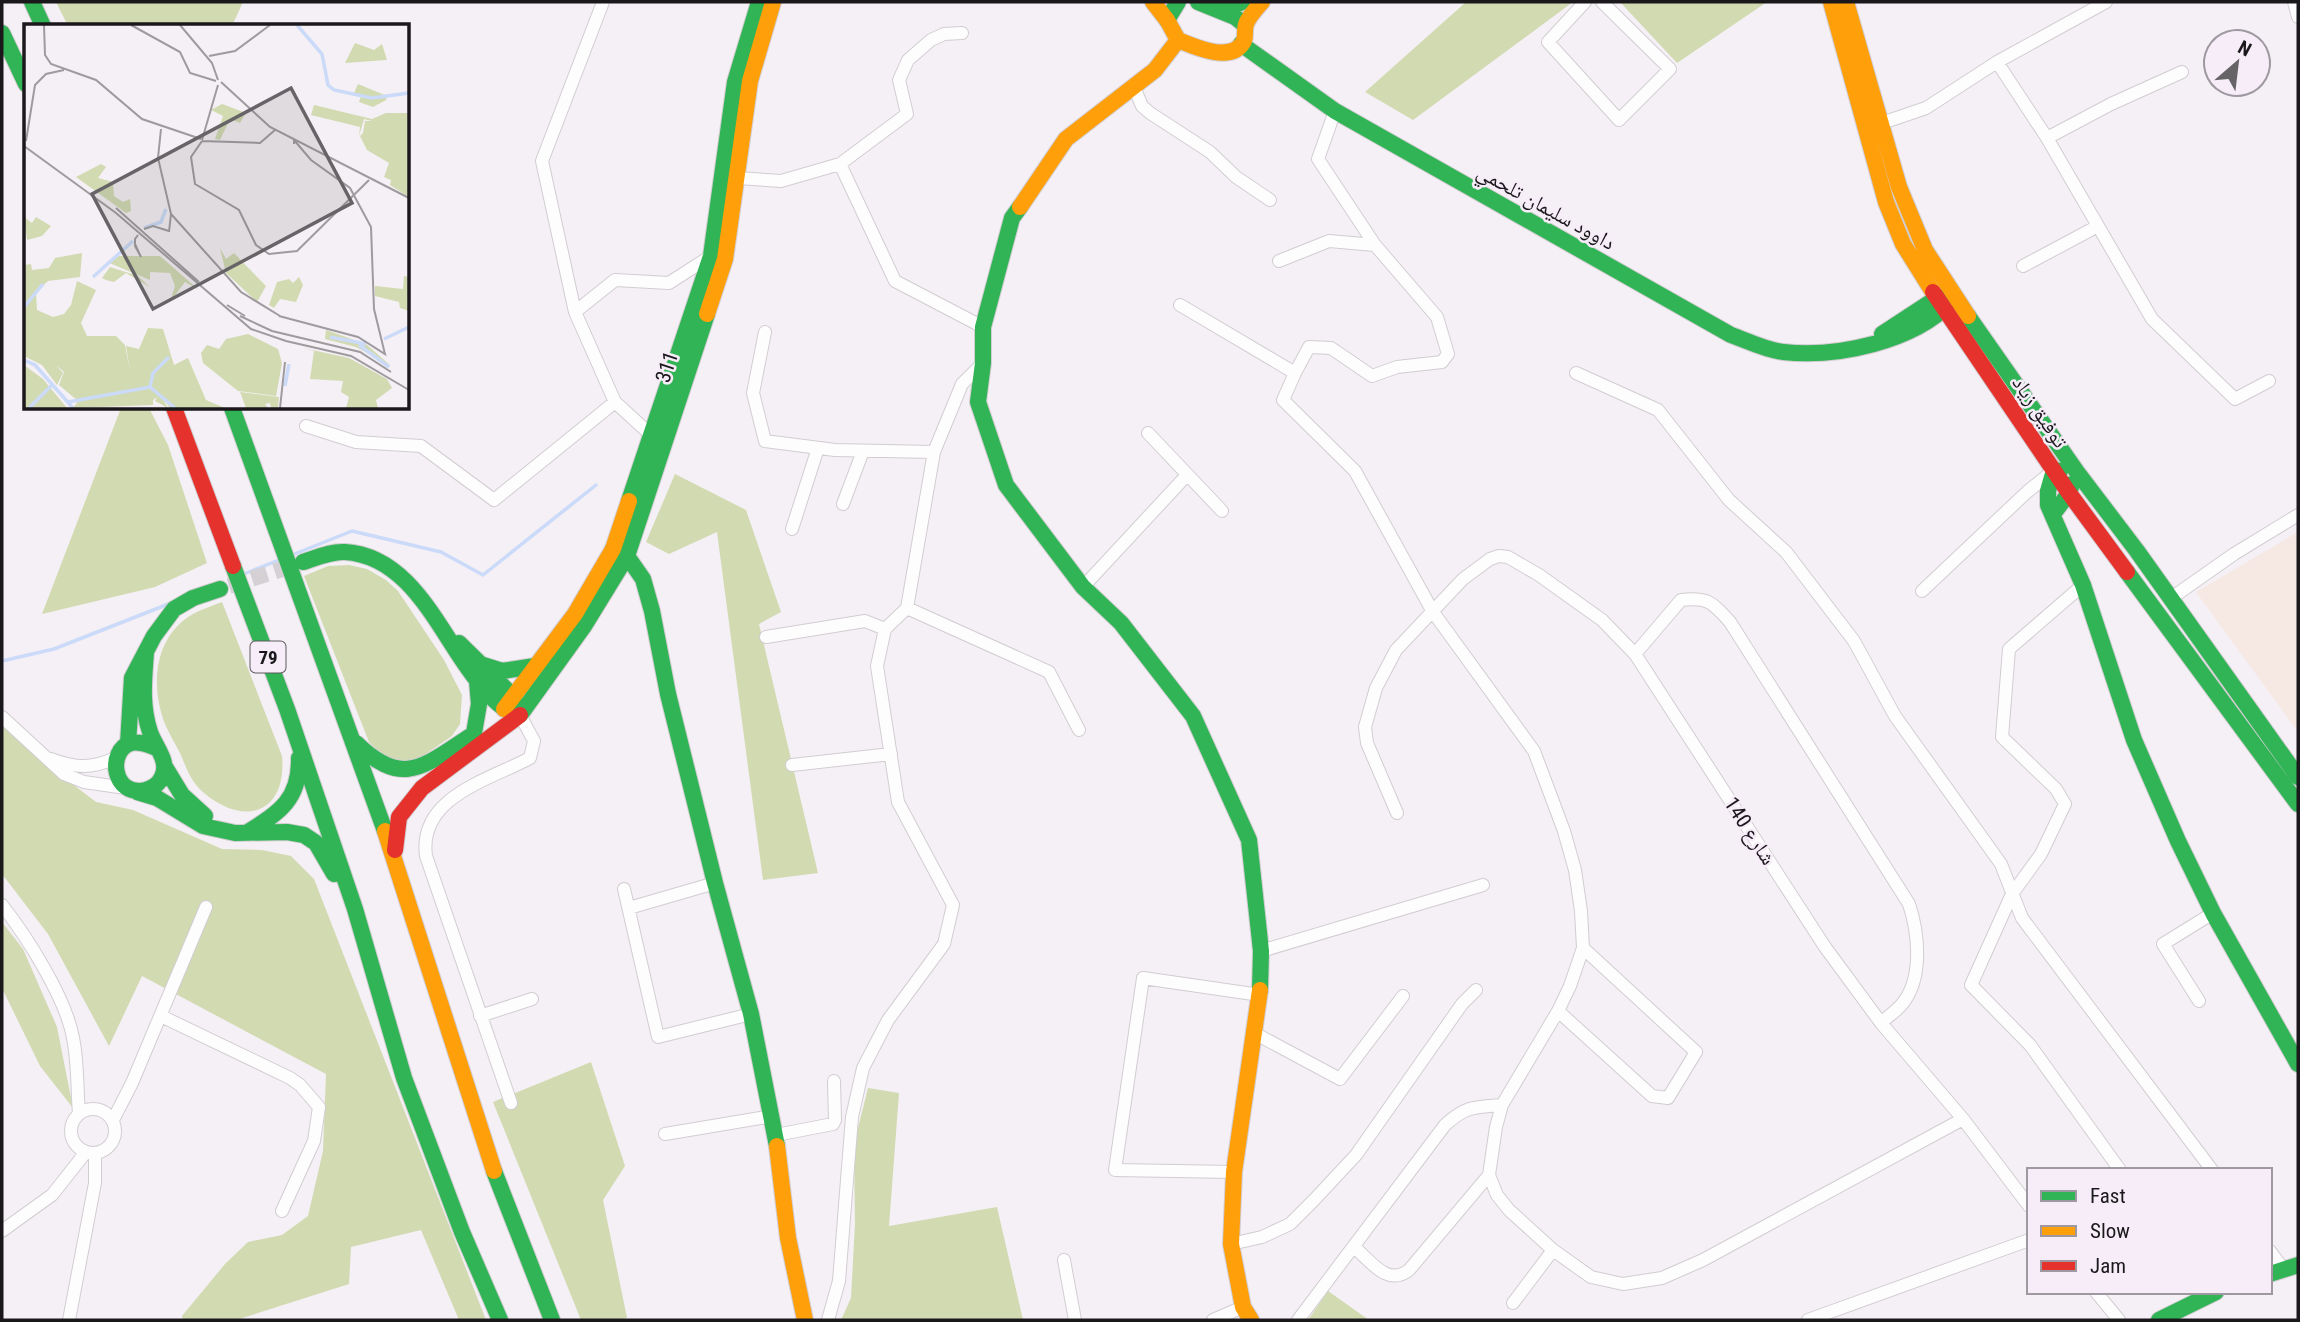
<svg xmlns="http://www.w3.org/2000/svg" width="2300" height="1322" viewBox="0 0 2300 1322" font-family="'Roboto Condensed','Noto Naskh Arabic',sans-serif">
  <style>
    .education { fill: #f6e8e3 }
    .green { fill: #d2dab1 }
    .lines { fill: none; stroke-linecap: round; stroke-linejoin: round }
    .stream { stroke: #cadaf8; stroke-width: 3.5 }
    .secondary-tunnel { stroke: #d4d0d4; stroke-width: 16; stroke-dasharray: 16 8; stroke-linecap: butt }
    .street-casing { stroke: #d1cdd1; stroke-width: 14 }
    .fast-casing { stroke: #d1cdd1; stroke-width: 18 }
    .slow-casing { stroke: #d1cdd1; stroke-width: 18 }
    .jam-casing { stroke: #d1cdd1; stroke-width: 18 }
    .street { stroke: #fefdfe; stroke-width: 12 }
    .fast { stroke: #30b455; stroke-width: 16 }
    .slow { stroke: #ff9f0a; stroke-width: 16 }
    .jam { stroke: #e5322d; stroke-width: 16 }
    .labels { text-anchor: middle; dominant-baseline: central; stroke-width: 5; stroke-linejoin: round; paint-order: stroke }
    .shield { fill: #f6edf8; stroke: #5d585e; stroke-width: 2 }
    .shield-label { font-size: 19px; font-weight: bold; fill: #1b181c }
    .street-label { font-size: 21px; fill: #1b181c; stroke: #f6edf8 }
    .inset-river { fill: none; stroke: #cadaf8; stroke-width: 3.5 }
    .inset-road { fill: none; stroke: #9e9a9e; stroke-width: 2 }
    .view { fill: #676468; fill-opacity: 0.15; stroke: #676468; stroke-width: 3.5 }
    .inset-edge { fill: none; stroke: #1b181c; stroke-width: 3.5 }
  </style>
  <rect width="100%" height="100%" fill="#f5f0f5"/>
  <path class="education" d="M 2298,532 L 2298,732 L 2196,592 Z"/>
  <path class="green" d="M 56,2 L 243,2 L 232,26 L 68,26 Z
    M 1466,2 L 1573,2 L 1413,120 L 1365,92 Z
    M 1620,2 L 1767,2 L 1677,63 Z
    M 121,408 L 149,408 L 168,445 L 207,563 L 155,587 L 42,614 Z
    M 675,474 L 746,510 L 781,612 L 759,624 L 818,873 L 763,880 L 717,532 L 669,554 L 646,542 Z
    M 349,565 L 367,569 L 386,580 L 398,591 L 444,660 L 462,695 L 460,724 L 452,736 L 417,760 L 390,762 L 369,742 L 304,576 L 328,566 Z
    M 222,602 L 282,756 C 287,812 246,828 204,793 C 190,781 187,769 180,753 C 175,743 169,734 165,724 C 150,686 154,636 193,614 C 202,609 212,606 222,602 Z
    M 2,721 L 58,773 L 96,802 L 133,810 L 222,849 L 262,850 L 291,856 L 314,879 L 486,1320 L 459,1320 L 421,1230 L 351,1247 L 349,1284 L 236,1320 L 183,1320 L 182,1316 L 225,1264 L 248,1242 L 282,1235 L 308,1216 L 323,1151 L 326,1074 L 142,976 L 109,1046 L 48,934 L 2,874 Z
    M 2,922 L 23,949 L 57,1027 L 73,1108 L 40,1066 L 2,988 Z
    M 591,1062 L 625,1166 L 603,1200 L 627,1318 L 616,1320 L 581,1320 L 493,1102 Z
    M 868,1088 L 899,1093 L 889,1226 L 997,1207 L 1023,1320 L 841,1320 L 851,1298 L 855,1224 L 854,1144 Z
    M 1328,1291 L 1369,1320 L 1308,1320 Z"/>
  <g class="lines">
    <path class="stream" d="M 292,555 L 352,531 L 441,552 L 483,575 L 596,485
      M 244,574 L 279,560
      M 2,661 L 54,649 L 171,603"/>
    <path class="secondary-tunnel" d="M 229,586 L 298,564"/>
    <defs>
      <path id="street" d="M 603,2 L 542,161 L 575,312 L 615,402 L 651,435 L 659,438
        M 1585,2 L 1548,42 L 1619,120 L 1670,69 L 1602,2
        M 2294,2 L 2298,17
        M 1997,62 L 2047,138 L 2152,319 L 2235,399 L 2269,381
        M 1134,87 L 1142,106 L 1150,113 L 1210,152 L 1236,177 L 1270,200
        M 1873,126 L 1926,108 L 1997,62 L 2106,2
        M 2047,138 L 2111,104 L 2182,72
        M 840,164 L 907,114 L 899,80 L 908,60 L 931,40 L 944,34 L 962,33
        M 738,178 L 781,181 L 840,164 L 895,281 L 983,327
        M 1279,261 L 1329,241 L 1375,245
        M 2023,266 L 2098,226
        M 1180,305 L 1295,373 L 1283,400 L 1355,471 L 1433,612 L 1534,751 L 1564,831 L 1575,870 L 1581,911 L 1583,948 L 1570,986 L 1558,1011 L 1502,1105 L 1496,1127 L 1489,1175 L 1497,1195 L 1509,1210 L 1553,1250 L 1591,1277 L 1623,1284 L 1662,1278 L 1703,1260 L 1963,1119
        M 575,312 L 615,280 L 669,283 L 711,256
        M 765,332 L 753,393 L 765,441 L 835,450 L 934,452
        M 983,363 L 962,384 L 934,452 L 907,608 L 1049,672 L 1079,730
        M 1295,373 L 1309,347 L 1331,348 L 1372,376 L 1397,367 L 1442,362 L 1448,354 L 1437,317 L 1375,245 L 1318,159 L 1335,111
        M 1576,373 L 1658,410 L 1729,500 L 1786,552 L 1854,641 L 1895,716 L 2001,864 L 2022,918 L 2212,1170
        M 306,426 L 356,442 L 421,446 L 494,500 L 615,402
        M 1148,433 L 1222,511
        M 843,504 L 863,451
        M 792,529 L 818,448
        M 2083,585 L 2009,649 L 2002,737 L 2056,789 L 2065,804 L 2041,854 L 2012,894 L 1971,985 L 2030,1045 L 2120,1170
        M 1083,587 L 1187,475
        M 1922,591 L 2027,492 L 2054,470
        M 2170,599 L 2234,554 L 2298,515
        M 766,637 L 865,621 L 885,629
        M 1635,654 L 1681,600 C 1708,597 1712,602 1730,622 L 1909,904 C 1918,931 1923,974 1905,1000 C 1900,1009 1888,1016 1881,1023
        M 2,717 L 64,774 L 84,782 L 126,788
        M 51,759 C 75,768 92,769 115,758
        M 792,765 L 891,754
        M 1397,813 L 1367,743 L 1365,727 L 1376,688 L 1396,650 L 1463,579 L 1490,559 L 1499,556 L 1508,557 L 1539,575 L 1602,620 L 1635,654 L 1825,947 L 1881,1023 L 1963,1119 L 2029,1206
        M 624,889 L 658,1037 L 751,1014
        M 2,905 C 27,937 66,998 73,1038 C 78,1062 77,1089 79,1114
        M 629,908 L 715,883
        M 1261,951 L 1483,885
        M 2199,1001 L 2163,944 L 2213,913
        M 1558,1011 L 1652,1096 L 1668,1098 L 1696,1052 L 1583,948
        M 161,1016 L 290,1078 L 300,1085 L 319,1107 L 314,1141 L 282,1211
        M 480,1016 L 532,999
        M 1256,1034 L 1340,1079 L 1403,996
        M 511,1103 L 426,856 C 418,797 489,780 530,758 L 534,741 L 520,715
        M71 1131a22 22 0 1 1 44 0a22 22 0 1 1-44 0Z
        M 113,1120 L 132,1083 L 206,907
        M 665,1134 L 772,1116
        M 776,1135 L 833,1124 L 835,1120 L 834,1081
        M 1234,1172 L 1115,1170 L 1143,978 L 1260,995
        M 2,1231 L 52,1195 L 86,1152
        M 1231,1244 L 1262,1237 L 1290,1224 L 1314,1200 L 1356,1155 L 1462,1004 L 1476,990
        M 1354,1247 C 1371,1261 1387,1287 1409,1270 L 1489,1175
        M 2270,1251 L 2284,1270
        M 1064,1260 L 1075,1320
        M 2096,1292 L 2119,1320
        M 1513,1303 L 1553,1250
        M 69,1320 L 95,1183 L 95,1153
        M 828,1320 L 839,1281 L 852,1117 L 863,1068 L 888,1020 L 944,944 L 953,905 L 898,802 L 877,666 L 885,629 L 907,608
        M 1213,1320 L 1243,1307
        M 1298,1320 L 1445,1125 C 1466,1106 1474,1107 1502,1105
        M 1808,1320 L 2029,1240"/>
      <path id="fast" d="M 32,2 L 43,26
        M 1198,2 L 1235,17 L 1245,25
        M 1223,11 L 1242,2
        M 1167,20 L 1178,2
        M 2,33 L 26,84
        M 1241,44 L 1335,111 L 1731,335 C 1748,341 1765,350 1783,352 C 1836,358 1913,342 1951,302
        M 1020,207 L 1012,218 L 983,327 L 983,363 L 978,402 L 1006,485 L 1083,587 L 1121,623 L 1193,716 L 1249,840 L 1261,951 L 1260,990
        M 1968,316 L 2077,472 L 2137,551 L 2298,777
        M 1882,334 L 1937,298 L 1946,297
        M 232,408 L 385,831
        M 2060,471 L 2054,470 L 2048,491 L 2048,505 L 2083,585 L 2134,740 L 2178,841 L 2213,913 L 2298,1064
        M 629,501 L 711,256 L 735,82 L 759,2
        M 2053,514 L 2069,493 L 2072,484
        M 613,549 L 627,556 L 643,579 L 652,611 L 668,694 L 715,883 L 751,1014 L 777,1146
        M 303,562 C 316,558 331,551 345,552 C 412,556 440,634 476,679 C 486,691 496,705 511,712
        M 233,566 L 287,709 L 355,909 L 404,1078 L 462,1232 L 500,1320
        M 2127,572 L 2298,804
        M 459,643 L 513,696 L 517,706
        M 146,652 C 144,680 141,705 150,732 C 155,747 170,761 162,777 C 159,784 153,788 146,790 C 112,798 107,750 131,743 C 141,741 148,745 157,748
        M 483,665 L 502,671 L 535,666
        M 520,715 L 584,626 L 627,556 L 707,314
        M 474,733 L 479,704 L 477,681
        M 356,743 C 402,788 423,767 469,737
        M 128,744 L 132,678 L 154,636 L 174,609 L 193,598 L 220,589
        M 165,767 L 182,795 L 205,816
        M 137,792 L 157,798 L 203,826 L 235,833 L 287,832 L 304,835 L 316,843 L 334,874
        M 248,832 C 280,812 300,799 299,758
        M 494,1171 L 552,1320
        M 2270,1274 L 2298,1265
        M 2159,1320 L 2216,1292"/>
      <path id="slow" d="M 1153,2 L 1167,20 L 1178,40 C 1195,47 1232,64 1244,41 C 1246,35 1244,30 1246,24 C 1249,16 1256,9 1262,2
        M 1831,2 L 1886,202 L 1903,244 L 1933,292
        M 1846,2 L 1899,187 L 1925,250 L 1968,316
        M 1020,207 L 1066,139 L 1155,70 L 1178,40
        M 707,314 L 725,259 L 750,81 L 773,2
        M 504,709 L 575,614 L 613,549 L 629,501
        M 385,831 L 494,1171
        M 777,1146 L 788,1238 L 805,1320
        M 1251,1320 L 1243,1307 L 1231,1244 L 1234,1172 L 1260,990"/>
      <path id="jam" d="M 1933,292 L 2069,493 L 2127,572
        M 174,408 L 233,566
        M 395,850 L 399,817 L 422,788 L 520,715"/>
    </defs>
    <use href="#street" class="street-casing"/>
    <use href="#fast" class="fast-casing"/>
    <use href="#slow" class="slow-casing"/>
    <use href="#jam" class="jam-casing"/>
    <use href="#street" class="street"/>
    <use href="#fast" class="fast"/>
    <use href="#slow" class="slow"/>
    <use href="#jam" class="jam"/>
  </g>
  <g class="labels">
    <rect class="shield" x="250.5" y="641.5" width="35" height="31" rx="5"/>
    <g class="shield-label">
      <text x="268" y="657">79</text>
    </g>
    <g class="street-label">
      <text transform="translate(1546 207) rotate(29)">داوود سليمان تلحمي</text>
      <text transform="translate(667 367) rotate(-72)">311</text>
      <text transform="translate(2040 412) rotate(56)">توفيق زياد</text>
      <text transform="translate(1750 831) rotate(57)">شارع 140</text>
    </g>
  </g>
  <g transform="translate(24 24)">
    <rect width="385" height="385" fill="#f5f0f5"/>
    <path d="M 331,19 L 350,26 L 358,20 L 363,36 L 321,39 ZM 334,60 L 363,72 L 362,76 L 349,83 L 335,78 L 337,72 L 330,69 ZM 198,80 L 222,89 L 216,99 L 206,95 L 196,116 L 191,115 L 199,92 L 187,86 ZM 290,81 L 348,95 L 362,89 L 385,89 L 385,173 L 366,161 L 367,156 L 360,153 L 365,139 L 343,126 L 336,112 L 339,109 L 341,97 L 348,97 L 340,95 L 335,112 L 336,103 L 287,91 ZM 77,140 L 82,143 L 74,154 L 89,158 L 90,172 L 99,178 L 106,175 L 107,187 L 102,189 L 52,153 ZM 0,193 L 8,199 L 12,193 L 27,202 L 18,212 L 3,216 ZM 196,224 L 202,235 L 210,229 L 242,262 L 233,278 L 202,249 ZM 58,229 L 56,253 L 24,257 L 12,268 L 13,286 L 29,293 L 40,290 L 47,281 L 53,257 L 72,266 L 57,299 L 63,312 L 92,312 L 101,321 L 106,347 L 102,322 L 115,325 L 124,304 L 139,305 L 150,341 L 164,334 L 182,376 L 201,384 L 146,384 L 138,373 L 144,384 L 131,377 L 133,373 L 129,376 L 129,381 L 49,384 L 54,377 L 35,361 L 40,348 L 32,341 L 39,349 L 33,361 L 18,341 L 0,332 L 0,241 L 7,240 L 8,246 L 25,244 L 31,234 ZM 93,232 L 136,232 L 175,266 L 161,258 L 146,278 L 151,262 L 146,249 L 126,248 L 126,256 L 83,238 ZM 86,243 L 114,252 L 126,263 L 102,249 L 90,258 L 82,256 L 78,254 ZM 380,252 L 385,253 L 385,287 L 376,284 L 375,278 L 351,272 L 351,262 L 379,265 ZM 275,253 L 279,261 L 272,278 L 256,275 L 250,284 L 245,281 L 253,258 L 265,255 L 269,259 ZM 302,306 L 342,320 L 367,342 L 332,323 L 301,315 ZM 224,310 L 254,325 L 258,339 L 252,372 L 214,367 L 179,339 L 177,329 L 183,321 L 195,325 L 202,315 ZM 279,324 L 325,334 L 363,355 L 368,364 L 352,376 L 354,384 L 322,384 L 325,373 L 317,368 L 319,357 L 286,355 L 290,327 ZM 0,341 L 19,355 L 43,384 L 0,384 ZM 216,368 L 255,373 L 254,384 L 247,384 L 246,379 L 241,380 L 244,384 L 222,384 Z" fill="#d2dab1"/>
    <path class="inset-river" d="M 273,1 L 298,30 L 304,61 L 310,66 L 348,74 L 385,69M 120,204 L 137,198 L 142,185M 69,253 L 109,217M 0,283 L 19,260M 306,313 L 342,320M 360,315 L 385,303M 335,321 L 365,343M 0,336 L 11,341 L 49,384M 261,362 L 265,340M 126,363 L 129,349 L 145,333M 44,378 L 126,363 L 151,384M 5,384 L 29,360"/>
    <path class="inset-road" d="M 20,1 L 21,31 L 27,40 L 72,56 L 118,95 L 177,115M 107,1 L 156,28 L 166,49 L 192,57M 156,1 L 188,39 L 194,56M 185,32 L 211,27 L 246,1M 197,58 L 246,103 L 385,174M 137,105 L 134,134 L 147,190 L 145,208M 178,116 L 194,61M 2,117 L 11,61 L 22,50 L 40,46M 178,117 L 167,133 L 171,160 L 215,186 L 232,221 L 245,230 L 273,227 L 345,156M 178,117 L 236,119 L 251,106M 0,122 L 92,189 L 227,305 L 262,317 L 327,332 L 385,366M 92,184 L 175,258M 147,190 L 217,268 L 256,292M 120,205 L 129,202 L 145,207M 111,220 L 117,233 L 111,222 L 111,215 L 114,211M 203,281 L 221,292M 216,292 L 248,307 L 336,328 L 367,348M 255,292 L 334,313 L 361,330 L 350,285 L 347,203 L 326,164 L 287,136 L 270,116 L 270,120M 256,384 L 261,338"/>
    <path class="view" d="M 267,64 L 328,179 L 129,285 L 68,170 Z"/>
    <rect width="385" height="385" class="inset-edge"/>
  </g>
  <rect width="2300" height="1322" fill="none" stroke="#1b181c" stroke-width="7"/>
  <rect x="2027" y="1168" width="245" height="126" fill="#f6edf8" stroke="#9e98a0" stroke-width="2"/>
  <rect x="2041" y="1191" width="35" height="10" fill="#30b455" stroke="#9e98a0" stroke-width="2"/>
  <text x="2090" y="1203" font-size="21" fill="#1b181c">Fast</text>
  <rect x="2041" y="1226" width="35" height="10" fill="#ff9f0a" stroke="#9e98a0" stroke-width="2"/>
  <text x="2090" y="1238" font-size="21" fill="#1b181c">Slow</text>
  <rect x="2041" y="1261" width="35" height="10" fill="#e5322d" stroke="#9e98a0" stroke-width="2"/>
  <text x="2090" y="1273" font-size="21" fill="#1b181c">Jam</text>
  <g transform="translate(2237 63) rotate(28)"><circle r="33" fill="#f6edf8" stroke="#9e98a0" stroke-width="2"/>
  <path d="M0-5L12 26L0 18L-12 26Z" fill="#676468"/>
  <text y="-10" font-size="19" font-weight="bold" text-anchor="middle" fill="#1b181c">N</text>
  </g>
</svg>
